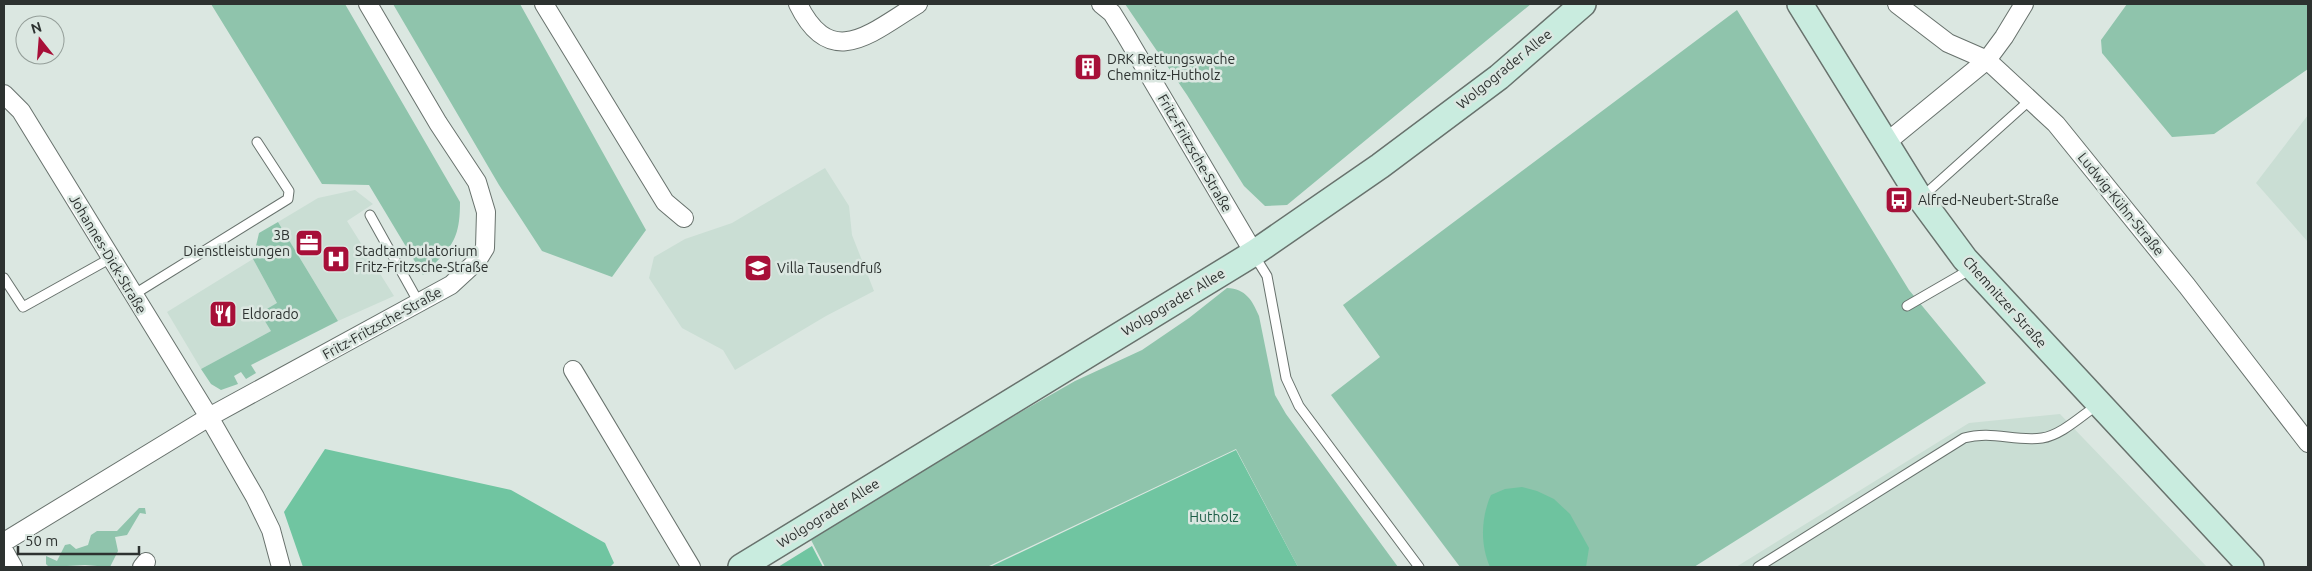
<svg xmlns="http://www.w3.org/2000/svg" width="2312" height="571" viewBox="0 0 2312 571" font-family="Ubuntu,sans-serif">
  <style>
    .built { fill: #caded4 }
    .green { fill: #8fc4ac }
    .forest { fill: #70c5a1 }
    .water { fill: #6ec39f }
    .lines { fill: none; stroke-linecap: round; stroke-linejoin: round }
    .lane-casing { stroke: #68726d; stroke-width: 11 }
    .street-casing { stroke: #68726d; stroke-width: 20 }
    .secondary-casing { stroke: #68726d; stroke-width: 28 }
    .lane { stroke: #fff; stroke-width: 9 }
    .street { stroke: #fff; stroke-width: 18 }
    .secondary { stroke: #c9ecdf; stroke-width: 25 }
    .labels { text-anchor: middle; dominant-baseline: central; stroke-width: 5; stroke-linejoin: round; paint-order: stroke }
    .poi-label { font-size: 14px; fill: #2d3230; stroke: #dbe7e1; text-anchor: start }
    .street-label { font-size: 14px; fill: #2d3230; stroke: #dbe7e1 }
    .park-label { font-size: 14px; fill: #1c5d46; stroke: #dbe7e1 }
  </style>
  <rect width="100%" height="100%" fill="#dbe7e1"/>
  <path class="built" d="M 2308,115 L 2308,242 L 2256,183 Z
    M 825,168 L 849,206 L 852,235 L 874,291 L 826,316 L 735,370 L 723,350 L 682,328 L 649,278 L 654,257 L 685,239 L 732,223 Z
    M 355,190 L 373,204 L 347,221 L 394,296 L 338,321 L 278,222 L 318,198 Z
    M 253,259 L 277,303 L 271,331 L 201,369 L 167,312 Z
    M 2060,414 L 2207,567 L 1736,567 L 1969,423 Z"/>
  <path class="green" d="M 211,4 L 345,4 L 460,202 C 460,243 450,248 423,275 L 369,185 L 322,184 Z
    M 393,4 L 520,4 L 646,230 L 612,277 L 542,251 L 499,185 Z
    M 1125,4 L 1531,4 L 1287,205 L 1265,206 L 1244,186 L 1187,95 Z
    M 2127,4 L 2308,4 L 2308,69 L 2214,134 L 2172,137 L 2102,53 L 2101,40 Z
    M 1737,10 L 1909,290 L 1986,383 L 1694,567 L 1460,567 L 1331,395 L 1380,357 L 1343,305 Z
    M 278,222 L 338,321 L 251,365 L 256,373 L 246,379 L 241,372 L 234,376 L 238,384 L 221,390 L 211,384 L 201,369 L 271,331 L 260,313 L 277,303 L 253,259 L 259,233 Z
    M 1227,288 C 1246,289 1252,300 1259,316 L 1275,395 L 1286,414 L 1398,567 L 1298,567 L 1236,449 L 987,567 L 825,567 L 808,534 L 1075,381 L 1142,350 L 1189,318 Z
    M 139,508 L 145,508 L 146,514 L 140,513 L 127,535 L 115,537 L 118,551 L 110,567 L 85,565 L 49,567 L 46,564 L 46,556 L 57,561 L 65,545 L 70,544 L 76,549 L 88,545 L 91,535 L 97,531 L 117,531 Z"/>
  <path class="forest" d="M 325,449 L 511,490 L 605,543 L 614,563 L 610,567 L 303,567 L 284,512 Z
    M 1236,450 L 1298,567 L 990,567 Z
    M 812,546 L 823,567 L 778,567 Z"/>
  <path class="water" d="M 1522,487 L 1537,491 L 1554,499 L 1570,514 L 1589,548 L 1586,567 L 1490,567 C 1480,545 1481,517 1491,495 L 1505,489 Z"/>
  <g class="lines">
    <defs>
      <path id="lane" d="M 1922,197 L 2030,100
        M 370,215 L 419,303
        M 1254,255 L 1267,276 L 1286,378 L 1299,406 L 1419,567
        M 4,278 L 23,307 L 111,258
        M 133,295 L 288,199 L 289,191 L 257,142
        M 1907,306 L 1971,269
        M 1758,567 L 1964,438 C 1992,430 2015,442 2042,438 C 2062,435 2082,415 2099,404"/>
      <path id="street" d="M 544,4 L 665,202 L 684,218
        M 798,4 C 831,72 872,32 918,4
        M 1101,4 L 1112,13 L 1125,34 L 1254,253
        M 1897,4 L 1948,43 L 1987,60 L 2056,124 L 2187,286 L 2308,443
        M 4,94 L 21,111 L 209,417 L 255,497 L 271,530 L 281,567
        M 1887,142 L 1987,60 L 2004,37 L 2024,4
        M 573,370 L 691,567
        M 4,542 L 209,417 L 451,285 L 477,261 L 485,248 L 486,212 L 477,182 L 438,123 L 368,4
        M 4,551 L 13,567
        M 142,567 L 146,562"/>
      <path id="secondary" d="M 1800,4 L 1920,198 L 1965,259 L 2251,567
        M 741,567 L 1254,253 L 1380,166 L 1499,77 L 1583,4"/>
    </defs>
    <use href="#lane" class="lane-casing"/>
    <use href="#street" class="street-casing"/>
    <use href="#secondary" class="secondary-casing"/>
    <use href="#lane" class="lane"/>
    <use href="#street" class="street"/>
    <use href="#secondary" class="secondary"/>
  </g>
  <defs>
    <symbol id="building-square" viewBox="-11 -11 22 22"><rect x="-9" y="-9" width="18" height="18" rx="4" fill="#a70f38" stroke="#dbe7e1"/><path d="M-4-6H4V6H1V3H-1V6H-4ZM-2.5-4.3h1.7v1.8h-1.7ZM.8-4.3h1.7v1.8H.8ZM-2.5-1h1.7V.8h-1.7ZM.8-1h1.7V.8H.8Z" fill="#fff"/></symbol>
    <symbol id="bus-square" viewBox="-11 -11 22 22"><rect x="-9" y="-9" width="18" height="18" rx="4" fill="#a70f38" stroke="#dbe7e1"/><path d="M-5-6H5V4H4V6H2V4H-2V6H-4V4H-5ZM-3.5-4V0h7V-4ZM-3.5 1.2v1.5H-2V1.2ZM2 1.2v1.5H3.5V1.2Z" fill="#fff"/></symbol>
    <symbol id="office-square" viewBox="-11 -11 22 22"><rect x="-9" y="-9" width="18" height="18" rx="4" fill="#a70f38" stroke="#dbe7e1"/><path d="M-6-3h4V-5.5h4V-3h4V5H-6ZM-1-4.5V-3h2v-1.5ZM-6 0V1H6V0Z" fill="#fff"/></symbol>
    <symbol id="hospital-square" viewBox="-11 -11 22 22"><rect x="-9" y="-9" width="18" height="18" rx="4" fill="#a70f38" stroke="#dbe7e1"/><path d="M-5-5h3v3.5h4V-5h3V5h-3V1.5h-4V5h-3Z" fill="#fff"/></symbol>
    <symbol id="school-square" viewBox="-11 -11 22 22"><rect x="-9" y="-9" width="18" height="18" rx="4" fill="#a70f38" stroke="#dbe7e1"/><path d="M0-5L7-2L0 1L-7-2ZM-4 1L0 2.5L4 1V4Q0 6-4 4Z" fill="#fff"/></symbol>
    <symbol id="restaurant-square" viewBox="-11 -11 22 22"><rect x="-9" y="-9" width="18" height="18" rx="4" fill="#a70f38" stroke="#dbe7e1"/><path d="M-5-6h1v4h1v-4h1v4h1v-4h1v5L-1.5 .5V6h-2V.5L-5-1ZM5-6V6H3V1.5H1.5Q1.5-4 5-6Z" fill="#fff"/></symbol>
  </defs>
  <g fill-rule="evenodd">
    <use href="#building-square" x="1072" y="51" width="32" height="32"/>
    <use href="#bus-square" x="1883" y="184" width="32" height="32"/>
    <use href="#office-square" x="293" y="227" width="32" height="32"/>
    <use href="#hospital-square" x="320" y="243" width="32" height="32"/>
    <use href="#school-square" x="742" y="252" width="32" height="32"/>
    <use href="#restaurant-square" x="207" y="298" width="32" height="32"/>
  </g>
  <g class="labels">
    <g class="poi-label">
      <text x="1107" y="59">DRK Rettungswache<tspan x="1107" dy="16">Chemnitz-Hutholz</tspan></text>
      <text x="1918" y="200">Alfred-Neubert-Straße</text>
      <text x="290" y="235" text-anchor="end">3B<tspan x="290" dy="16">Dienstleistungen</tspan></text>
      <text x="355" y="251">Stadtambulatorium<tspan x="355" dy="16">Fritz-Fritzsche-Straße</tspan></text>
      <text x="777" y="268">Villa Tausendfuß</text>
      <text x="242" y="314">Eldorado</text>
    </g>
    <g class="street-label">
      <text transform="translate(1504 69) rotate(-39)">Wolgograder Allee</text>
      <text transform="translate(1195 153) rotate(60)">Fritz-Fritzsche-Straße</text>
      <text transform="translate(2121 204) rotate(51)">Ludwig-Kühn-Straße</text>
      <text transform="translate(108 254) rotate(59)">Johannes-Dick-Straße</text>
      <text transform="translate(1173 302) rotate(-31)">Wolgograder Allee</text>
      <text transform="translate(2005 302) rotate(48)">Chemnitzer Straße</text>
      <text transform="translate(382 323) rotate(-29)">Fritz-Fritzsche-Straße</text>
      <text transform="translate(828 513) rotate(-32)">Wolgograder Allee</text>
    </g>
    <g class="park-label">
      <text x="1214" y="517">Hutholz</text>
    </g>
  </g>
  <rect width="2312" height="571" fill="none" stroke="#2d3230" stroke-width="10"/>
  <g transform="translate(40 40) rotate(343)"><circle r="24" fill="#dbe7e1" stroke="#959f9a"/>
  <path d="M0-4L9 19L0 12L-9 19Z" fill="#a70f38"/>
  <text y="-8" font-size="14" font-weight="bold" text-anchor="middle" fill="#2d3230">N</text>
  </g>
  <path d="M18 546v8h121v-8" fill="none" stroke="#2d3230" stroke-width="2.5"/>
  <text x="25" y="546" font-size="15" fill="#2d3230" stroke="#dbe7e1" stroke-width="4" paint-order="stroke">50 m</text>
</svg>
